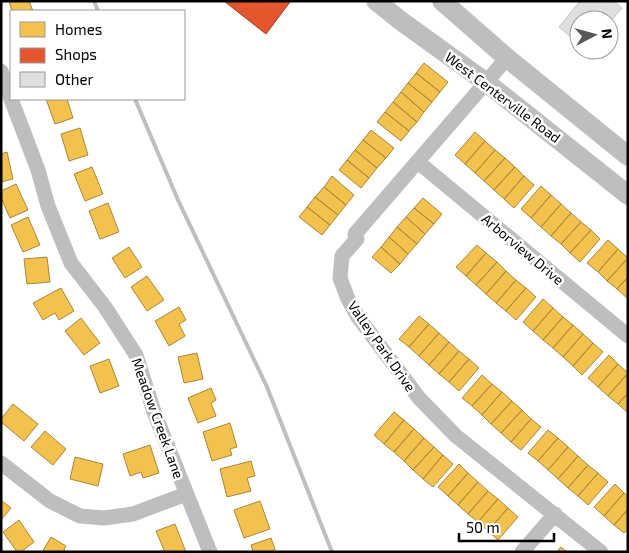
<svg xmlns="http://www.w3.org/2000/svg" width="629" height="553" viewBox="0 0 629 553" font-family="'Exo 2',sans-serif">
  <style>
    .homes { fill: #f2c14e; stroke: #a98737 }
    .shops { fill: #e4572e; stroke: #a03d20 }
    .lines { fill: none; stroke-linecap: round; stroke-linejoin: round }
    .stream { stroke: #bfbfbf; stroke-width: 4 }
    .building { fill: #dfdfdf; stroke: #c7c7c7 }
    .major-casing { stroke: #dbdbdb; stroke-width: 20 }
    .minor { stroke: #bebebe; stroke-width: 15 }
    .major { stroke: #bebebe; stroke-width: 19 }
    .labels { text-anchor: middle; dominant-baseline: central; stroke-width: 5; stroke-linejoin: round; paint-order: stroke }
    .street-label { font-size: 14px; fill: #000; stroke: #fff }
  </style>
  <rect width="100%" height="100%" fill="#fff"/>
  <path class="homes" d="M 9,1 L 29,1 L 33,11 L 12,11 Z
    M 424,63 L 448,82 L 440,92 L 416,73 Z
    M 416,73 L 440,92 L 432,102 L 408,83 Z
    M 408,83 L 432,102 L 424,112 L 401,92 Z
    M 401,92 L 424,112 L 417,122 L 393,102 Z
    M 46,99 L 67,99 L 73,118 L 55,124 Z
    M 393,102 L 417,122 L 409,131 L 385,112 Z
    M 385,112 L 409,131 L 401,141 L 377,122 Z
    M 80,128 L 88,155 L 69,161 L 61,134 Z
    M 371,130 L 394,148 L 386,158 L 363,140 Z
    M 475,132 L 485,141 L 465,164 L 455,155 Z
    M 363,140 L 386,158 L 377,168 L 355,150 Z
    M 485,141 L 495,150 L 475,173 L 465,164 Z
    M 355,150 L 377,168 L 369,178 L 347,160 Z
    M 495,150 L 505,158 L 484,181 L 475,173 Z
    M 7,152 L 13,179 L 1,182 L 1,154 Z
    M 505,158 L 515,167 L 494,190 L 484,181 Z
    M 347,160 L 369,178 L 361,188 L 339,170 Z
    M 92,167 L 103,194 L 85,201 L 74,174 Z
    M 515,167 L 524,176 L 504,199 L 494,190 Z
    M 332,176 L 354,195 L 346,205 L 324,187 Z
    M 524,176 L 534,185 L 514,208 L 504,199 Z
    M 16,184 L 28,210 L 10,218 L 1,198 L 1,191 Z
    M 541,186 L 551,195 L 531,218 L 521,209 Z
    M 324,187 L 346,205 L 338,215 L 315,197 Z
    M 551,195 L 561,204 L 541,227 L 531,218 Z
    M 315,197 L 338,215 L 330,225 L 307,207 Z
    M 423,198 L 442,214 L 434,224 L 414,208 Z
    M 108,203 L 119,232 L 100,239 L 89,211 Z
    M 561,204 L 571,213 L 551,236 L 541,227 Z
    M 307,207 L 330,225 L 322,235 L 299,217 Z
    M 414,208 L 434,224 L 425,234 L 406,217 Z
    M 571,213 L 581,222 L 561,244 L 551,236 Z
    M 28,217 L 40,245 L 23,252 L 11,225 Z
    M 406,217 L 425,234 L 417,244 L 397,227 Z
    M 581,222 L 591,230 L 570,253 L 561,244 Z
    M 397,227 L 417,244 L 408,254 L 389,237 Z
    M 591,230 L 600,239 L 580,262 L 570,253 Z
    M 389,237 L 408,254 L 400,264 L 381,247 Z
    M 608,240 L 618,249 L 598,272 L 587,263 Z
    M 477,245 L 486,253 L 466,276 L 456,267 Z
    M 129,247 L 142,267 L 125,278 L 112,258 Z
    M 381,247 L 400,264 L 391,273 L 372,257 Z
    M 618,249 L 628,258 L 607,281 L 598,272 Z
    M 486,253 L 497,262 L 476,285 L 466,276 Z
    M 47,257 L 50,282 L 27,284 L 24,259 Z
    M 628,258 L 628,277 L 617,289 L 607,281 Z
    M 497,262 L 506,271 L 486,294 L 476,285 Z
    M 506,271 L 516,280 L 496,303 L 486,294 Z
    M 147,276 L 164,300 L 147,311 L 131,287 Z
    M 628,277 L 628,297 L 627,298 L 617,289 Z
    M 516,280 L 526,288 L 506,311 L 496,303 Z
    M 61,288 L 74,311 L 59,320 L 55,313 L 43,320 L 33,303 Z
    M 526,288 L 536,297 L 516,320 L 506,311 Z
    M 543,299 L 553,308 L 533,331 L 523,322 Z
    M 179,307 L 186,320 L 179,324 L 185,336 L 169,346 L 155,321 Z
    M 553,308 L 563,317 L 543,340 L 533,331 Z
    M 419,316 L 429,324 L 409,347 L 399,339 Z
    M 563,317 L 573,325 L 553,348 L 543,340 Z
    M 81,318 L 100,343 L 84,355 L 65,331 Z
    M 429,324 L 439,333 L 419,356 L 409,347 Z
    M 573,325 L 583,334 L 563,357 L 553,348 Z
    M 439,333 L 449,342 L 429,365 L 419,356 Z
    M 583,334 L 593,343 L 573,366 L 563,357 Z
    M 449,342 L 459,351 L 439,374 L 429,365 Z
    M 593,343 L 603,352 L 582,375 L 573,366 Z
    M 459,351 L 469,359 L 449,382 L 439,374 Z
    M 197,353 L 203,379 L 184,383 L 178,357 Z
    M 609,355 L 618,364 L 598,387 L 588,378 Z
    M 109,359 L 119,386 L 100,393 L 90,366 Z
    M 469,359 L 479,368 L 459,391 L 449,382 Z
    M 618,364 L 628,373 L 608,396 L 598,387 Z
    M 628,373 L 628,393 L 618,404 L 608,396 Z
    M 482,375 L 492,384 L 472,406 L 462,398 Z
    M 492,384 L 502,392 L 482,415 L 472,406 Z
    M 211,388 L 216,400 L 211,403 L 216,416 L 198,423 L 188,398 Z
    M 502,392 L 512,401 L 491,424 L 482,415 Z
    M 628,393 L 628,413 L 618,404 Z
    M 512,401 L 522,410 L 501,433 L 491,424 Z
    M 13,404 L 38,424 L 24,441 L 1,422 L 1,419 Z
    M 522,410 L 531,419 L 511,442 L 501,433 Z
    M 394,412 L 404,420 L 384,444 L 374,435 Z
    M 531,419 L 541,427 L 521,450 L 511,442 Z
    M 404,420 L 414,429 L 394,452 L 384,444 Z
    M 230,423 L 237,447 L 230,449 L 232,455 L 212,461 L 203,432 Z
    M 414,429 L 424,438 L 404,461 L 394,452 Z
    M 548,430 L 558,438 L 538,461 L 528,453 Z
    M 45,431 L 66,449 L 53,465 L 31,447 Z
    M 424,438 L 434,447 L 413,470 L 404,461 Z
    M 558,438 L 568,447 L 548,470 L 538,461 Z
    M 150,445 L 159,473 L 143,478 L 141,472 L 130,476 L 123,454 Z
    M 434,447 L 443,455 L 423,479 L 413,470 Z
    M 568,447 L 578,456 L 558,479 L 548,470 Z
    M 443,455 L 453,464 L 433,487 L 423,479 Z
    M 578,456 L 588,465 L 568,488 L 558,479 Z
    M 75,457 L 103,464 L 98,486 L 70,479 Z
    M 251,461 L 255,476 L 247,478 L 251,491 L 227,497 L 220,469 Z
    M 459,464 L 468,473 L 448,496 L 438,487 Z
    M 588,465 L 598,473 L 578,496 L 568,488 Z
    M 468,473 L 478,482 L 458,505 L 448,496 Z
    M 598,473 L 608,482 L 588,505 L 578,496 Z
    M 478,482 L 488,491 L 468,514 L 458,505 Z
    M 615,484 L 624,493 L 604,516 L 594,507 Z
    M 488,491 L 498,499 L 478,522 L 468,514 Z
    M 624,493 L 628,496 L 628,509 L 614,525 L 604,516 Z
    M 498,499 L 508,508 L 488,531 L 478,522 Z
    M 1,500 L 11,508 L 1,520 Z
    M 260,501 L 270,529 L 244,538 L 234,510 Z
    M 508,508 L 518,517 L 498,540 L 488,531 Z
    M 628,509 L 628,529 L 624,533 L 614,525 Z
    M 19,520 L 34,542 L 21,552 L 17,552 L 3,532 Z
    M 175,524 L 186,552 L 159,552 L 164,550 L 156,531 Z
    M 51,537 L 66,546 L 64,550 L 66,552 L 42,552 Z
    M 271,538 L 276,552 L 253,552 L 251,545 Z
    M 561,547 L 567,552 L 556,552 Z"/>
  <path class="shops" d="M 224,1 L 289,1 L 290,2 L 266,34 Z"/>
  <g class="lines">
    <path class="stream" d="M 94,1 L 98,11
      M 135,99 L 178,200 L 267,387 L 332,552"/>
  </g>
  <path class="building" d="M 580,1 L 614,1 L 622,8 L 609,23 L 609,20 L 579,20 L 579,44 L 559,27 Z"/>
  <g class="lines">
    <defs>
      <path id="major" d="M 376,1 L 401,21 L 487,83 L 628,195
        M 442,1 L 507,58 L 628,156"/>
    </defs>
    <use href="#major" class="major-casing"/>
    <path class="minor" d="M 507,58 L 355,234 L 357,239 L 342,256 L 340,278 L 348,299 L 358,317 L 419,398 L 456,436 L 601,552
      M 1,71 L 11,99
      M 11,99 L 38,170 L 48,206 L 71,263 L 105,307 L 136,355 L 154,412 L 210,552
      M 418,162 L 628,336
      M 1,463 L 50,501 L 80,516 L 104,518 L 133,514 L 186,494
      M 522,552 L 555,514"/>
    <use href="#major" class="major"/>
  </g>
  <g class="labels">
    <g class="street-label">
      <text transform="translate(503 97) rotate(37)">West Centerville Road</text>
      <text transform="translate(523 249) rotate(40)">Arborview Drive</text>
      <text transform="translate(382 346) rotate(55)">Valley Park Drive</text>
      <text transform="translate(158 418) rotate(70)">Meadow Creek Lane</text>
    </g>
  </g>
  <rect width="629" height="553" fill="none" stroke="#000000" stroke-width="5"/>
  <rect x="10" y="10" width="175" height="90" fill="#ffffff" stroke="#999999"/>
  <rect x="20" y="22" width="25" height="15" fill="#f2c14e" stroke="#999999"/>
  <text x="55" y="35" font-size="15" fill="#000000">Homes</text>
  <rect x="20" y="48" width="25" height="15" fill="#e4572e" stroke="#999999"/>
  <text x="55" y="60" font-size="15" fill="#000000">Shops</text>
  <rect x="20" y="72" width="25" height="15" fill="#dfdfdf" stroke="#999999"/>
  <text x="55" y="85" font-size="15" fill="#000000">Other</text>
  <g transform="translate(594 35) rotate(84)"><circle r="24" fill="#ffffff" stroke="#999999"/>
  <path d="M0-4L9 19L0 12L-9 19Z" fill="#595959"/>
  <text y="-8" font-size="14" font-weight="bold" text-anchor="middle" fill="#000000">N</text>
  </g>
  <path d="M459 533v8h95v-8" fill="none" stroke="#000000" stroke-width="2.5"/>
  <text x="466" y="533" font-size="15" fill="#000000" stroke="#ffffff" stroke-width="4" paint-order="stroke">50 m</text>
</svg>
